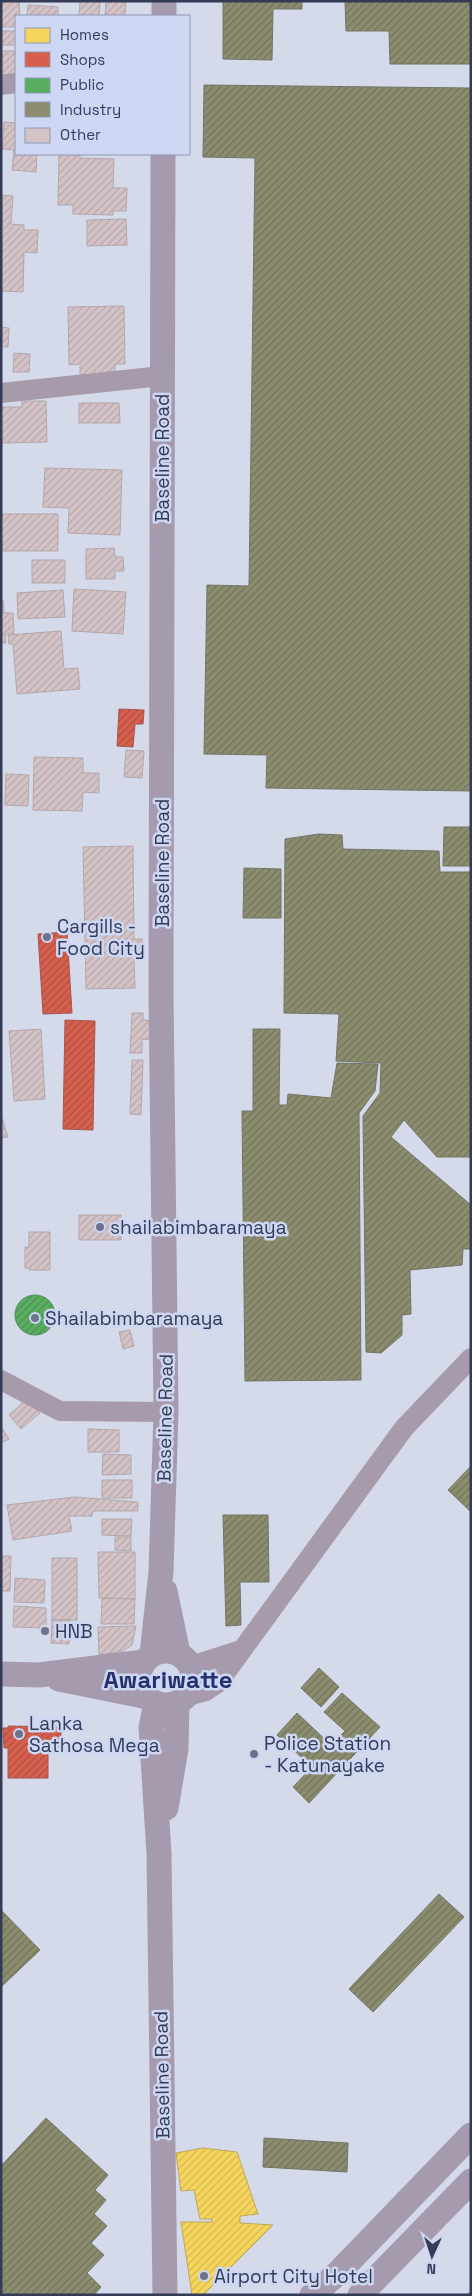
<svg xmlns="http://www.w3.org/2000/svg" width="472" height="2296" viewBox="0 0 472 2296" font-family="'Space Grotesk',sans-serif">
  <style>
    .homes { fill: url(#homes-hatch); stroke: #bca75a }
    .shops { fill: url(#shops-hatch); stroke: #a55550 }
    .public { fill: url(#public-hatch); stroke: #4e8c5e }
    .industry { fill: url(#industry-hatch); stroke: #717467 }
    .building { fill: url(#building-hatch); stroke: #b3a7ab }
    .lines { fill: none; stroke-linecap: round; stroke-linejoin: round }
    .minor { stroke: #a79aab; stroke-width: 20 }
    .major { stroke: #a69bae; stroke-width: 25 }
    .rail { stroke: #a09baa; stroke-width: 4; stroke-dasharray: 2.5 5; stroke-linecap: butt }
    .poi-dot { fill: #6c738a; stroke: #cdd6f2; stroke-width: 2 }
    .labels { text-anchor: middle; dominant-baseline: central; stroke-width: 5; stroke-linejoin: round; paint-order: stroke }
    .street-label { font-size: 19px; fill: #333b56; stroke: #cdd6f2 }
    .poi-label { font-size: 19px; fill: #333b56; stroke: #cdd6f2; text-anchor: start }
    .district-label { font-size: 24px; font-weight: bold; fill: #26326b; stroke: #cdd6f2 }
  </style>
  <defs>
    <pattern id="homes-hatch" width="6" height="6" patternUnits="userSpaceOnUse" patternTransform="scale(1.25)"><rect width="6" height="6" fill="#f6d55c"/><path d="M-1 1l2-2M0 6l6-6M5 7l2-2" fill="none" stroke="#d3b852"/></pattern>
    <pattern id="shops-hatch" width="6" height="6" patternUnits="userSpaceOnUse" patternTransform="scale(1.25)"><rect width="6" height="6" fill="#d6604d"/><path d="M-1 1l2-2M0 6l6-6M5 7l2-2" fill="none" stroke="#ae5043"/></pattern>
    <pattern id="public-hatch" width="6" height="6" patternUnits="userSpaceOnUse" patternTransform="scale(1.25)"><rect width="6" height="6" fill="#5aae61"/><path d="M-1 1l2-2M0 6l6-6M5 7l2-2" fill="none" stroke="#4b8f53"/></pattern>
    <pattern id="industry-hatch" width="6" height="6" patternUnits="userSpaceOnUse" patternTransform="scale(1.25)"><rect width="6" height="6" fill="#8c8c6e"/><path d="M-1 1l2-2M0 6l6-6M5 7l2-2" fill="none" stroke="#73745d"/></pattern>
    <pattern id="building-hatch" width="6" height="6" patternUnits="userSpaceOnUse" patternTransform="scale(1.25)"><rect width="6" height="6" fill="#d4c3c6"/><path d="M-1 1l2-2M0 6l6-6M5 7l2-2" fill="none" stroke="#b6a8ac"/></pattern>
  </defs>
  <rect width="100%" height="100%" fill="#d5daea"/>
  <path class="homes" d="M 203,2148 L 237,2152 L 258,2214 L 240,2216 L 240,2223 L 273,2225 L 203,2295 L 192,2295 L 181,2222 L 212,2222 L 212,2219 L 200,2219 L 194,2190 L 181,2191 L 176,2153 Z"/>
  <path class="shops" d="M 119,709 L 144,710 L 143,724 L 135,724 L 133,747 L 117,746 Z
    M 67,932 L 72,1013 L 43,1014 L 38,934 Z
    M 65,1020 L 95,1021 L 93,1130 L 63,1129 Z
    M 8,1726 L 61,1727 L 61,1747 L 48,1747 L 48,1778 L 8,1778 L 8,1748 L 4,1748 L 3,1728 L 8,1728 Z"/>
  <path class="public" d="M15 1315a20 20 0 1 1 40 0a20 20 0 1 1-40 0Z"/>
  <path class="industry" d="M 223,1 L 302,1 L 302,9 L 273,9 L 272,60 L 223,59 Z
    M 345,1 L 471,1 L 471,64 L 390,64 L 389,31 L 346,31 Z
    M 204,85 L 471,88 L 471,791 L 266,788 L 267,755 L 204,754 L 207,585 L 249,586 L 255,158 L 203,157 Z
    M 444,827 L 471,827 L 471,866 L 443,866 Z
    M 319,834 L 342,835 L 343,849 L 439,851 L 440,872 L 471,872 L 471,1157 L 437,1157 L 404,1120 L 391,1137 L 471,1205 L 471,1249 L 463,1249 L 462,1265 L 410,1270 L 411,1314 L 402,1315 L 402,1335 L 381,1353 L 366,1352 L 363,1116 L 380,1093 L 381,1063 L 336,1061 L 339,1014 L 284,1013 L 285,839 Z
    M 244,868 L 281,869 L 281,918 L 243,918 Z
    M 253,1029 L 280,1029 L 279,1105 L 287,1105 L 288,1094 L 331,1098 L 337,1063 L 378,1064 L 375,1091 L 359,1113 L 361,1380 L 245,1381 L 242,1111 L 253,1111 Z
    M 471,1466 L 471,1512 L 448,1490 Z
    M 223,1515 L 268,1515 L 269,1582 L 240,1582 L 241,1625 L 226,1626 Z
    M 319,1668 L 339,1687 L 321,1707 L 301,1688 Z
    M 342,1693 L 380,1727 L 309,1803 L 293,1787 L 312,1767 L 277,1735 L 297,1713 L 331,1745 L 345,1731 L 324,1712 Z
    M 439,1894 L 464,1917 L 373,2012 L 349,1989 Z
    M 1,1910 L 40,1950 L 1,1987 Z
    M 46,2118 L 108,2175 L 95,2190 L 106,2200 L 94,2214 L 107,2226 L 91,2243 L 104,2255 L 87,2273 L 101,2287 L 94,2295 L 1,2295 L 1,2166 Z
    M 264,2138 L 348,2143 L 347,2172 L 263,2167 Z"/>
  <path class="building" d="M 1,1 L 19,1 L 20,16 L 16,16 L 16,27 L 1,27 Z
    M 80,1 L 100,1 L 99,16 L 79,16 Z
    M 106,1 L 126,1 L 125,16 L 105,16 Z
    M 28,5 L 58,7 L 58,16 L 27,16 Z
    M 1,31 L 16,31 L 16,45 L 1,45 Z
    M 1,51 L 16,51 L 16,77 L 1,77 Z
    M 4,122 L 16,123 L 16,154 L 37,154 L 36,172 L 12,170 L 14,150 L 2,149 Z
    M 59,154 L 80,155 L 80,158 L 114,159 L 113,188 L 127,188 L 126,211 L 113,211 L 113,215 L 73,214 L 73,205 L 58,205 Z
    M 1,195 L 13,196 L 11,224 L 24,225 L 24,230 L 38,230 L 37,253 L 24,252 L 23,292 L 1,291 Z
    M 126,219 L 127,245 L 87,246 L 87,220 Z
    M 124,306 L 125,364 L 115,364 L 115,374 L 80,375 L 80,364 L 69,365 L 68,307 Z
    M 1,327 L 9,328 L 8,347 L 1,347 Z
    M 14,353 L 30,354 L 29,372 L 13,372 Z
    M 22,401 L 46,401 L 47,442 L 1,443 L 1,407 L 22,407 Z
    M 79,403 L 119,403 L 120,423 L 79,423 Z
    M 45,468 L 122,470 L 120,535 L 68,533 L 69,508 L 43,507 Z
    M 1,514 L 58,514 L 58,551 L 1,551 Z
    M 114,548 L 115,557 L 123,557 L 124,571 L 115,571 L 115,579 L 86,579 L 86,549 Z
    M 32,560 L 65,560 L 65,583 L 32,583 Z
    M 74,589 L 126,592 L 123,634 L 72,631 Z
    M 63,590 L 65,617 L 18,619 L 17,593 Z
    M 1,600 L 3,600 L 4,613 L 13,613 L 14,634 L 5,634 L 6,643 L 1,643 Z
    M 61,631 L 64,669 L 78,668 L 80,689 L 17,694 L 13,644 L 9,644 L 8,635 Z
    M 126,750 L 144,751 L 142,778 L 124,777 Z
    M 34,757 L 83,758 L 83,773 L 99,773 L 99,793 L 83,792 L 82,811 L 33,810 Z
    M 6,774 L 29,775 L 28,806 L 5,805 Z
    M 133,846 L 134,939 L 142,939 L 143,958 L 134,958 L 135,988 L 86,989 L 83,847 Z
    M 132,1013 L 143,1013 L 143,1020 L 153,1021 L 152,1040 L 142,1039 L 142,1053 L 130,1053 Z
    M 41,1029 L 45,1099 L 14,1101 L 9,1031 Z
    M 132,1060 L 143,1060 L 141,1115 L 130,1114 Z
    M 1,1115 L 8,1137 L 1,1138 Z
    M 79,1215 L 121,1215 L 121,1240 L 79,1240 Z
    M 29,1232 L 50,1232 L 50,1270 L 29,1270 L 29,1268 L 25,1268 L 25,1247 L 29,1247 Z
    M 130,1330 L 134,1346 L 123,1349 L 119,1332 Z
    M 27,1399 L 40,1413 L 21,1429 L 9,1415 Z
    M 1,1426 L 9,1439 L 1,1443 Z
    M 88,1429 L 119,1430 L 119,1452 L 88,1452 Z
    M 103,1454 L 131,1455 L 131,1474 L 102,1475 Z
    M 102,1480 L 132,1480 L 132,1498 L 102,1498 Z
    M 74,1497 L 138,1502 L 138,1511 L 93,1511 L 92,1516 L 69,1516 L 72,1531 L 13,1540 L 7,1505 Z
    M 102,1519 L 132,1519 L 131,1536 L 102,1535 Z
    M 115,1537 L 131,1537 L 131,1551 L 115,1550 Z
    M 98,1552 L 135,1552 L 135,1599 L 99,1598 Z
    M 1,1556 L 11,1556 L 10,1591 L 1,1591 Z
    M 52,1558 L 77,1558 L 77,1620 L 52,1620 Z
    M 15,1578 L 45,1580 L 44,1603 L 14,1602 Z
    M 102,1598 L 135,1599 L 134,1624 L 101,1624 Z
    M 14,1606 L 46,1608 L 46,1628 L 13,1627 Z
    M 52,1620 L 70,1620 L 69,1644 L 51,1643 Z
    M 136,1626 L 132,1645 L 123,1651 L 99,1655 L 98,1627 Z"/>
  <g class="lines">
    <path class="minor" d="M 1,85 L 16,83
      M 1,393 L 162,376
      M 1,1380 L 60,1411 L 166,1412
      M 191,1666 L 241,1650
      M 187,1696 L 206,1691 L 218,1683 L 404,1428 L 471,1358"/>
    <path class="major" d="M 164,16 L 164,1
      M 165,1591 L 178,1653
      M139 1678a27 27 0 1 1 54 0a27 27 0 1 1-54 0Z
      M 152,1654 L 161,1572 L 166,1412 L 161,993 L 163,154
      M 1,1674 L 39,1675 L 144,1662
      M 59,1679 L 148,1697
      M 156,1703 L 151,1727 L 159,1854 L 165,2295
      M 166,1808 L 176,1749 L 177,1703
      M 312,2295 L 336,2275 L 471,2135
      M 360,2295 L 471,2181"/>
    <path class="rail" d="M 469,2295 L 471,2292"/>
  </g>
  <g class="poi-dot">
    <circle cx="47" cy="937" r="5"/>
    <circle cx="100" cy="1227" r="5"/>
    <circle cx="35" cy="1318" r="5"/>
    <circle cx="45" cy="1631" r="5"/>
    <circle cx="19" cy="1734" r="5"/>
    <circle cx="254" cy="1754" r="5"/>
    <circle cx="204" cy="2276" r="5"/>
  </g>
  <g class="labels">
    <g class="street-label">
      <text transform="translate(162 458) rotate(-90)">Baseline Road</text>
      <text transform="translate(162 863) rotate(-90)">Baseline Road</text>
      <text transform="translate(165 1418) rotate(-89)">Baseline Road</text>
      <text transform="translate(162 2075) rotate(-91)">Baseline Road</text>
    </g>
    <g class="poi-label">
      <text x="57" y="926">Cargills -<tspan x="57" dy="22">Food City</tspan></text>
      <text x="110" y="1227">shailabimbaramaya</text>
      <text x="45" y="1318">Shailabimbaramaya</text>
      <text x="55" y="1631">HNB</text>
      <text x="29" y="1723">Lanka<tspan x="29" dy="22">Sathosa Mega</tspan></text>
      <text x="264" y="1743">Police Station<tspan x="264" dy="22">- Katunayake</tspan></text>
      <text x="214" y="2276">Airport City Hotel</text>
    </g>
    <g class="district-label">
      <text x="168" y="1679">Awariwatte</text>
    </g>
  </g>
  <rect width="472" height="2296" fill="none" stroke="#333b56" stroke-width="5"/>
  <rect x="15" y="15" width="175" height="140" fill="#cdd6f2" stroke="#8f98b4"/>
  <rect x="25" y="28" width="25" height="15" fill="#f6d55c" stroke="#8f98b4"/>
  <text x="60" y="40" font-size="15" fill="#333b56">Homes</text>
  <rect x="25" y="52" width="25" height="15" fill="#d6604d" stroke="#8f98b4"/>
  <text x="60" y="65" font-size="15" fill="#333b56">Shops</text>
  <rect x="25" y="78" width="25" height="15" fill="#5aae61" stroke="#8f98b4"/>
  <text x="60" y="90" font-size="15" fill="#333b56">Public</text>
  <rect x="25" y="102" width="25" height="15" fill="#8c8c6e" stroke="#8f98b4"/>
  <text x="60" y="115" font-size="15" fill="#333b56">Industry</text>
  <rect x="25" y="128" width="25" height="15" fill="#d4c3c6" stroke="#8f98b4"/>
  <text x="60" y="140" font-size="15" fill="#333b56">Other</text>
  <g transform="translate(432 2256) rotate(183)" stroke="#cdd6f2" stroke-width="4" paint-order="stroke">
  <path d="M0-4L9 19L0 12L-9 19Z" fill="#333b56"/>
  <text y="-8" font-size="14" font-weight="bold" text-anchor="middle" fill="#333b56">N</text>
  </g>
</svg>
